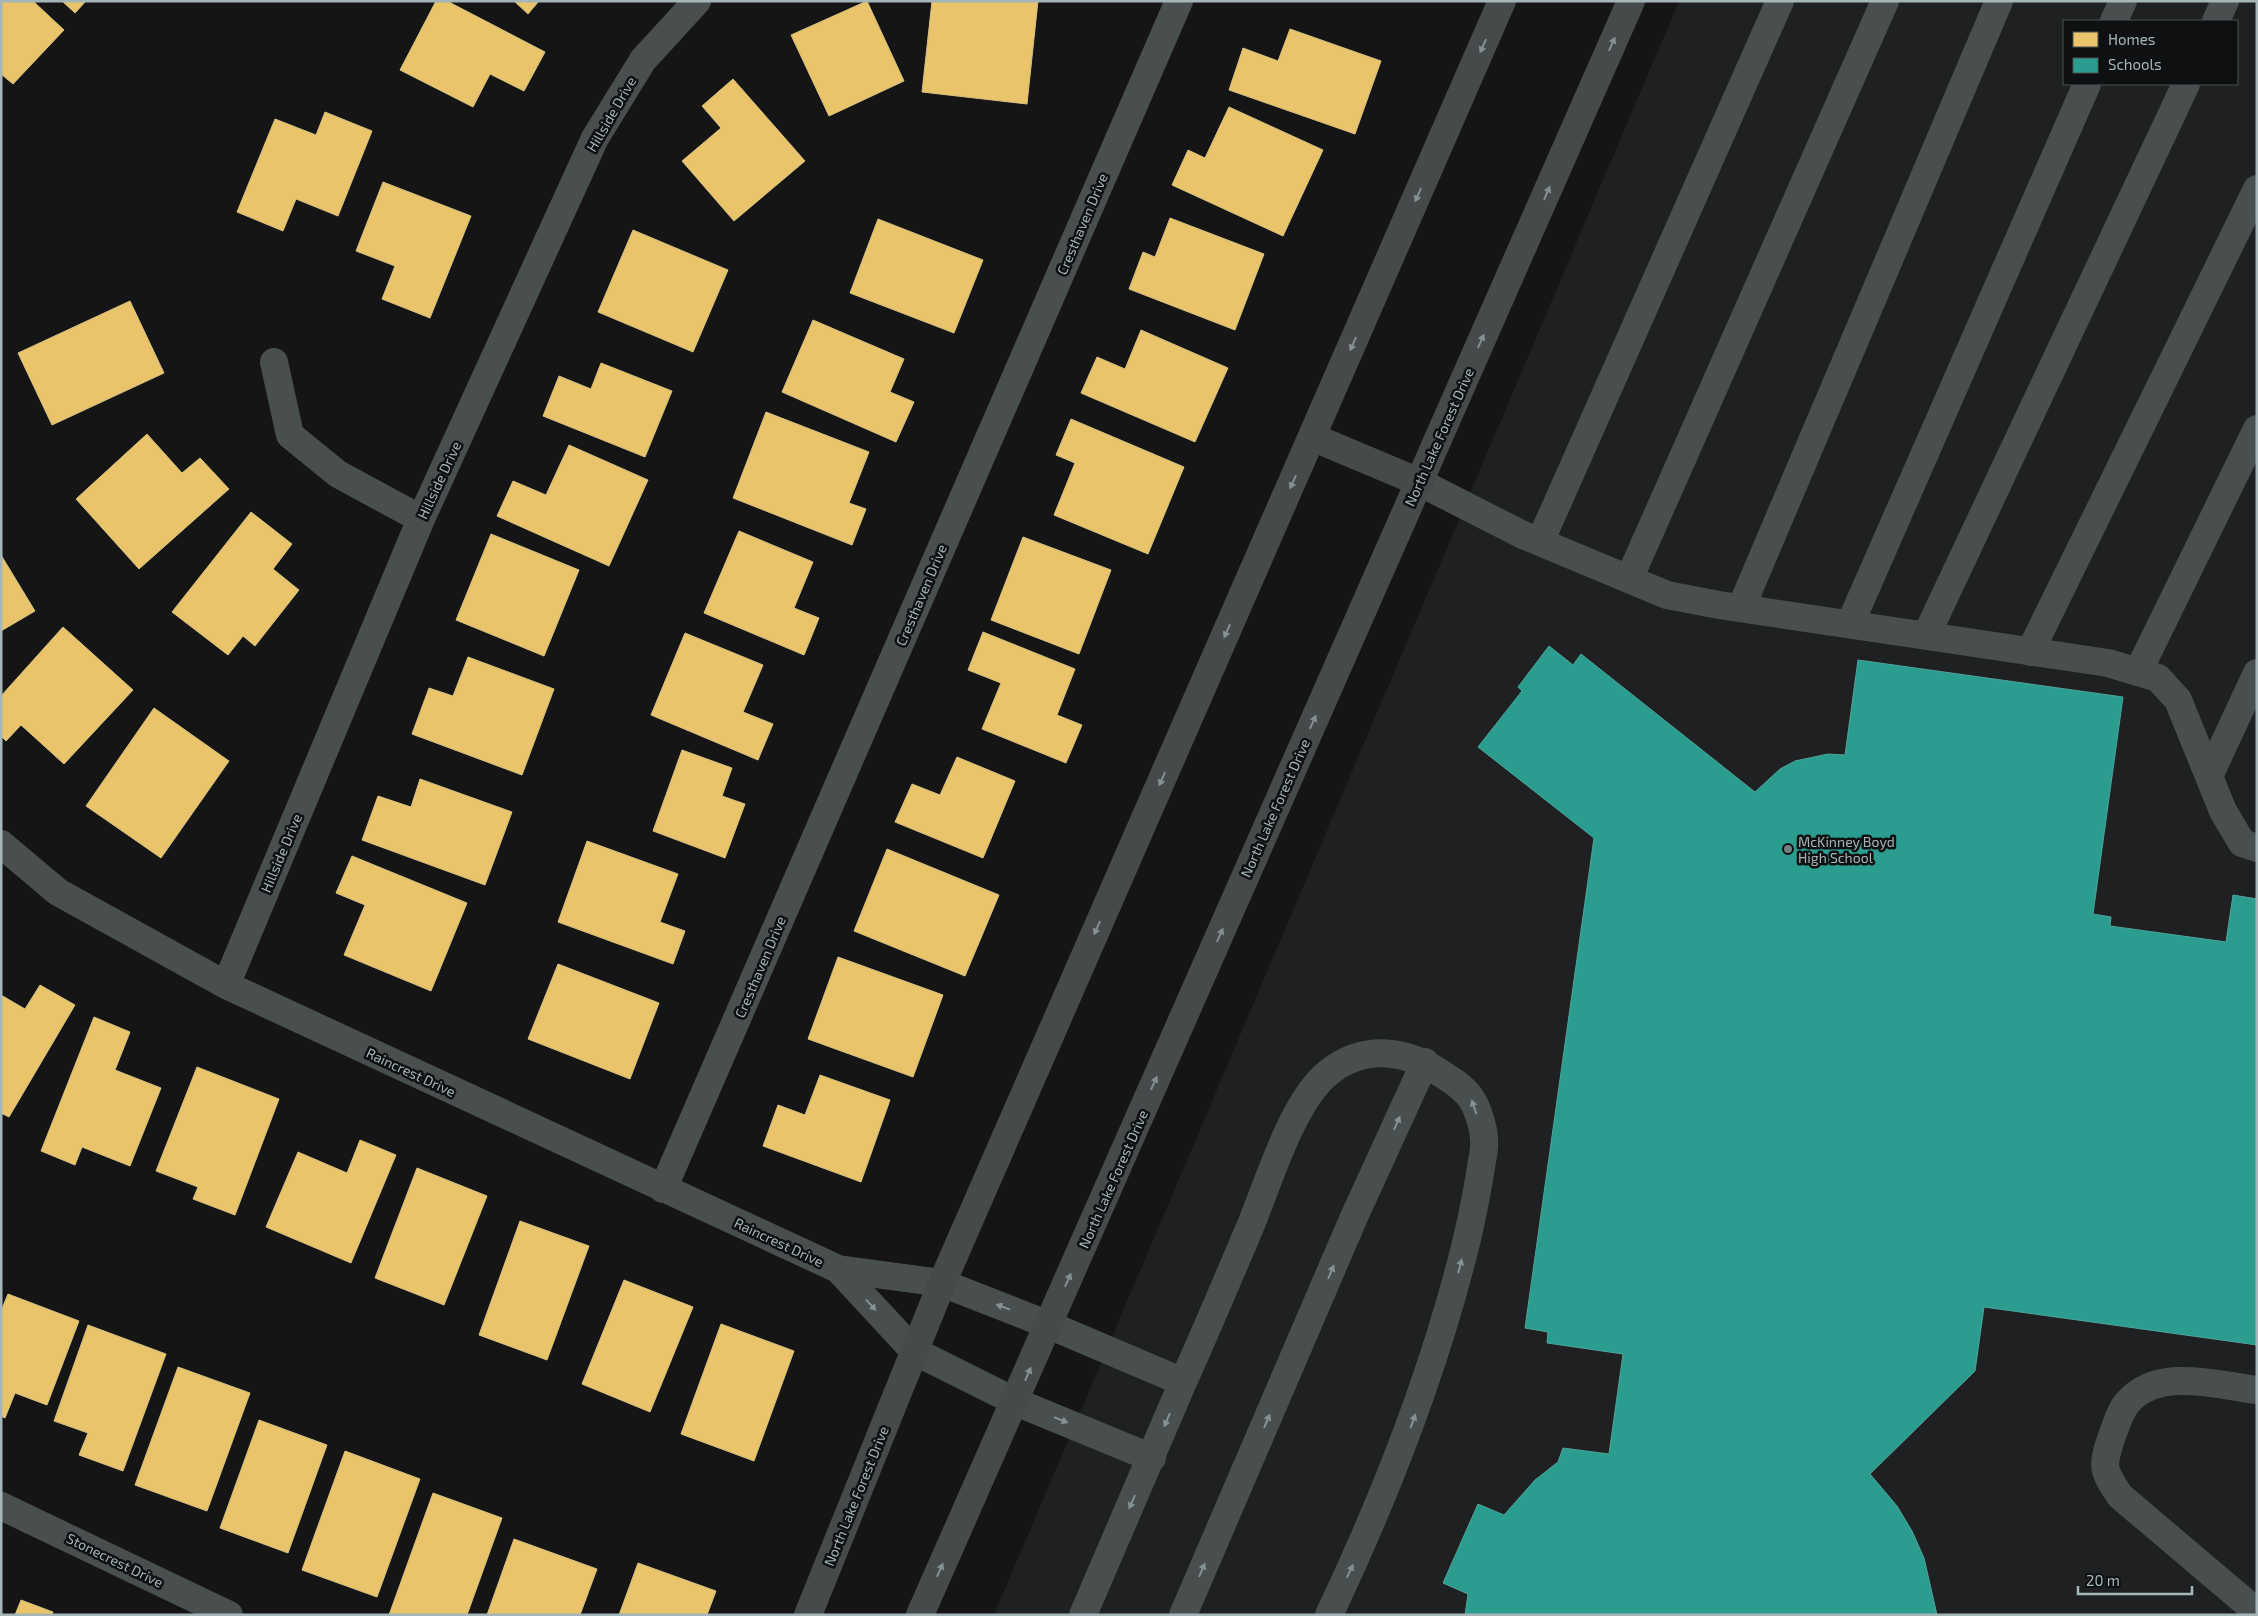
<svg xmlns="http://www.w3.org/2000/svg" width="2258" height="1616" viewBox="0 0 2258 1616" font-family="'Exo 2',sans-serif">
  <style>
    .built { fill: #1f2021; fill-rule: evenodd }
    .homes { fill: #e9c46a; stroke: #d5c081 }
    .schools { fill: #2a9d8f; stroke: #4fa49b }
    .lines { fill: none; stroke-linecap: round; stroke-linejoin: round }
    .minor { stroke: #494e4e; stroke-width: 28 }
    .major { stroke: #464a4a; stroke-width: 28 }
    .oneway { fill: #849092 }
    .oneway2 { fill: #859293 }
    .poi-dot { fill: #737e7f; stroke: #0f1011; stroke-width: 2 }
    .labels { text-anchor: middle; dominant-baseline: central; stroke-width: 5; stroke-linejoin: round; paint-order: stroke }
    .street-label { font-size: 14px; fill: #a5b6b8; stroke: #0f1011 }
    .poi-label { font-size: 14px; fill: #a5b6b8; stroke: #0f1011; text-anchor: start }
  </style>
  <rect width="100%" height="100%" fill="#151515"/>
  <path class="built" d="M 1679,1 L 2257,1 L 2257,1615 L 994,1615 ZM 2064,21 L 2237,21 L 2237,84 L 2064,84 Z"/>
  <path class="homes" d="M 1,1 L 33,1 L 64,30 L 13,84 L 1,74 Z
    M 62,1 L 86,1 L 75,13 Z
    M 436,1 L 447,1 L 545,52 L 524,91 L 490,74 L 473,107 L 400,70 Z
    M 514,1 L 539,1 L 528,14 Z
    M 867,1 L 904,81 L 829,116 L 791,35 Z
    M 932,1 L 1038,1 L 1027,104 L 922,92 Z
    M 1290,29 L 1381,61 L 1355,134 L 1229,90 L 1243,48 L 1278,61 Z
    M 733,79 L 805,161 L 734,221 L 682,161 L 721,128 L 702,106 Z
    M 1229,107 L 1323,150 L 1283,236 L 1172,185 L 1188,150 L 1205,158 Z
    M 325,112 L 372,131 L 338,216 L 296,199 L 283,231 L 237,212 L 275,119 L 316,135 Z
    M 383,182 L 471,216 L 430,318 L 382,299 L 395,266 L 356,251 Z
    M 1170,218 L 1264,254 L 1235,330 L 1129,289 L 1143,252 L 1155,257 Z
    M 878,219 L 983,260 L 954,333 L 850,293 Z
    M 633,230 L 728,270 L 693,352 L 598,312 Z
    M 130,301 L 164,373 L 52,425 L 18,353 Z
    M 813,320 L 904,359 L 890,392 L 914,402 L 896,442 L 782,392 Z
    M 1141,330 L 1228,368 L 1195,442 L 1081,393 L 1097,357 L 1125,369 Z
    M 601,363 L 672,391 L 645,457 L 543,416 L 559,376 L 591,389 Z
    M 766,412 L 869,452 L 849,503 L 866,509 L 852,545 L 733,498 Z
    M 1071,419 L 1184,467 L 1148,554 L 1054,515 L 1075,463 L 1056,455 Z
    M 147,434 L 182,473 L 200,458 L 229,489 L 139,569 L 76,499 Z
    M 569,445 L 648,480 L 609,566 L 497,516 L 513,481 L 546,495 Z
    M 251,512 L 292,544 L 273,569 L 299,590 L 255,646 L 243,636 L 228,655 L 172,612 Z
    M 739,531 L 813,562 L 794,608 L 819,618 L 804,655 L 704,613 Z
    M 491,534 L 579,570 L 544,656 L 456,620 Z
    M 1023,537 L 1111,570 L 1079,654 L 991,620 Z
    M 1,555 L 35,611 L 1,631 Z
    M 63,627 L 133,690 L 64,764 L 21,725 L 6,741 L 1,736 L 1,696 Z
    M 983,632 L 1075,669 L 1057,715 L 1082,725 L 1066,763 L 982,729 L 1001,683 L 968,670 Z
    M 685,633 L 763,665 L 743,712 L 773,724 L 758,760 L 651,715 Z
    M 468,657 L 554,689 L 522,775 L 412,734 L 429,688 L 453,696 Z
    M 154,708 L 229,761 L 161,858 L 86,806 Z
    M 682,750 L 732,768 L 722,796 L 745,804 L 725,858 L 653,831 Z
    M 957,757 L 1015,781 L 983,858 L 895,822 L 912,784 L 940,795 Z
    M 420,779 L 512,812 L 485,885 L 362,840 L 378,796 L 411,807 Z
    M 587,841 L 678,874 L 660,922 L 685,931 L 673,964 L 558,922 Z
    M 887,849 L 999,895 L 965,976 L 854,931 Z
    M 352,856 L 467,903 L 431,991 L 344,955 L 365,905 L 336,893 Z
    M 838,957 L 943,995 L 913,1077 L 808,1039 Z
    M 558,964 L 659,1003 L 630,1079 L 528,1039 Z
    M 40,985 L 75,1005 L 9,1117 L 1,1113 L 1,995 L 25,1009 Z
    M 94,1017 L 130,1032 L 115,1070 L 161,1088 L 130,1166 L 82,1147 L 75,1165 L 41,1151 Z
    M 197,1067 L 279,1099 L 235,1215 L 193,1199 L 198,1187 L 156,1171 Z
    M 820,1075 L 890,1100 L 861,1182 L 763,1146 L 778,1105 L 805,1115 Z
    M 360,1140 L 396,1155 L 351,1263 L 266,1227 L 298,1152 L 347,1173 Z
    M 417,1168 L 487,1196 L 444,1305 L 375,1278 Z
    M 520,1221 L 589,1246 L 547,1360 L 479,1335 Z
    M 624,1280 L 693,1307 L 650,1412 L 582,1384 Z
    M 8,1294 L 79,1321 L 47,1405 L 15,1393 L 5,1418 L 1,1416 L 1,1311 Z
    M 721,1324 L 794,1351 L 754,1461 L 681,1434 Z
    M 88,1325 L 166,1354 L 123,1471 L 79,1455 L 88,1433 L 54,1421 Z
    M 178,1367 L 250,1393 L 207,1511 L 135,1485 Z
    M 259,1420 L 327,1445 L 288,1553 L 220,1528 Z
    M 345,1451 L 420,1479 L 377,1597 L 302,1570 Z
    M 433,1493 L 502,1518 L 467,1615 L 389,1615 Z
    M 514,1539 L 597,1569 L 580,1615 L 487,1615 Z
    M 638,1563 L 716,1591 L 707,1615 L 619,1615 Z
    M 21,1600 L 53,1612 L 52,1615 L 15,1615 Z"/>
  <path class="schools" d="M 1549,646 L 1573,665 L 1581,654 L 1755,792 L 1780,769 L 1795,761 L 1828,754 L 1845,755 L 1858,660 L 2123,697 L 2093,914 L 2111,917 L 2110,926 L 2226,942 L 2233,895 L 2257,899 L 2257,1345 L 1984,1307 L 1975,1371 L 1870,1474 L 1897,1506 L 1912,1531 L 1924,1558 L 1937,1615 L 1465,1615 L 1468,1594 L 1443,1583 L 1478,1504 L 1504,1515 L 1535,1480 L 1558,1462 L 1563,1448 L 1609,1454 L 1623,1354 L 1547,1343 L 1548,1332 L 1525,1328 L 1594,838 L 1478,747 L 1522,691 L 1518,687 Z"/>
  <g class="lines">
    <path class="minor" d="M 2114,21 L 2123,1
      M 2216,21 L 2225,1
      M 274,362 L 290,435 L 338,474 L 421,519
      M 1419,482 L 1523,535 L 1667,595 L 1719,605 L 2108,663 L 2158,678 L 2178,700 L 2223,811 L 2242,843 L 2257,848
      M 1540,542 L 1780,1
      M 1629,579 L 1885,1
      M 1741,608 L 1999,1
      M 1850,624 L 2087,84
      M 1926,636 L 2186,84
      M 2030,652 L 2257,189
      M 2138,672 L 2257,429
      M 2209,776 L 2257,673
      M 1,844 L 58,892 L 226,985 L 838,1269 L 942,1283 L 1049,1325 L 1183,1382 C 1206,1331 1228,1279 1250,1227 C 1268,1184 1292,1102 1328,1073 C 1365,1043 1408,1050 1445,1076 C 1454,1082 1466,1089 1472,1100 C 1478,1109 1484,1129 1484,1140 C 1485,1147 1483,1155 1482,1161 C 1478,1188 1473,1213 1467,1239 C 1435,1370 1387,1493 1329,1615
      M 226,985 L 421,519 L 595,138 L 643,60 L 697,1
      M 663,1189 L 1179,1
      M 838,1269 L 914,1351 L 1016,1402 L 1152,1458
      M 2257,1390 C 2217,1385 2159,1367 2128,1402 C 2121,1409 2117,1423 2113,1433 C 2102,1465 2101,1468 2120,1496 L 2257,1612
      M 1,1506 L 229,1615
      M 1083,1615 L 1183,1382
      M 1183,1615 L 1354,1217 L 1425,1062"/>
    <path class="major" d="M 1312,437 L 1419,482
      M 808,1615 L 942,1283 L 1502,1
      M 920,1615 L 1631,1"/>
  </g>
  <defs><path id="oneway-solid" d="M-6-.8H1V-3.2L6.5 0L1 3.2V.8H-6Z" transform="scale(1.25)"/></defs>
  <g class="oneway">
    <use href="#oneway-solid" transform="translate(1612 44) rotate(-66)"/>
    <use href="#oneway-solid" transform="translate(1483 46) rotate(114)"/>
    <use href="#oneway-solid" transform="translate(1547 193) rotate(-66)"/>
    <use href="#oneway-solid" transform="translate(1418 195) rotate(114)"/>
    <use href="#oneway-solid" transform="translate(1481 341) rotate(-66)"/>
    <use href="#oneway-solid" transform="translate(1353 344) rotate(114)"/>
    <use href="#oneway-solid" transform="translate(1293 482) rotate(114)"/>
    <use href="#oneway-solid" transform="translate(1227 631) rotate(114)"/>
    <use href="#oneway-solid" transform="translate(1313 722) rotate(-66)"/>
    <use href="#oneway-solid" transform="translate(1162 779) rotate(114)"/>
    <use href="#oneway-solid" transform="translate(1097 928) rotate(114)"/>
    <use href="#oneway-solid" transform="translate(1220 935) rotate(-66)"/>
    <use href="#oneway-solid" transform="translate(1154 1083) rotate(-66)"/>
    <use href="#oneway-solid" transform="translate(1068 1280) rotate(-66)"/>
    <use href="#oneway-solid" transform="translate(1028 1374) rotate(-67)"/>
    <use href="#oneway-solid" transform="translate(940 1570) rotate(-66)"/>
  </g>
  <g class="oneway2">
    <use href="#oneway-solid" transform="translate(1474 1107) rotate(-109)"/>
    <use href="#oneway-solid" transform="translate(1397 1123) rotate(-66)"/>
    <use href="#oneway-solid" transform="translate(1460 1266) rotate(-76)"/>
    <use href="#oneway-solid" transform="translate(1331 1272) rotate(-67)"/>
    <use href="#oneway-solid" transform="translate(871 1305) rotate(47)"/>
    <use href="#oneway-solid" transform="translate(1003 1307) rotate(-159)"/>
    <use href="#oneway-solid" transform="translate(1061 1420) rotate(22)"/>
    <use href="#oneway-solid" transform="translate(1167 1420) rotate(113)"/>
    <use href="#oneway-solid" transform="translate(1267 1421) rotate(-67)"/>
    <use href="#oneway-solid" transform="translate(1413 1421) rotate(-70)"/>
    <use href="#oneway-solid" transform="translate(1132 1502) rotate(114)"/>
    <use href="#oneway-solid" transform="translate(1202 1570) rotate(-67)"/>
    <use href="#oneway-solid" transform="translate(1350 1571) rotate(-65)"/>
  </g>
  <circle class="poi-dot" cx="1788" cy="849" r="5"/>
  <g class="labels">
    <g class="street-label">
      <text transform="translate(611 114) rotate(-60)">Hillside Drive</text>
      <text transform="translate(1082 224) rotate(-67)">Cresthaven Drive</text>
      <text transform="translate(1439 437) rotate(-66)">North Lake Forest Drive</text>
      <text transform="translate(439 480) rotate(-65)">Hillside Drive</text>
      <text transform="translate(921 595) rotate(-67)">Cresthaven Drive</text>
      <text transform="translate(1275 808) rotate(-66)">North Lake Forest Drive</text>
      <text transform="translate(281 853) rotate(-67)">Hillside Drive</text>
      <text transform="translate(760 967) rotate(-67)">Cresthaven Drive</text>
      <text transform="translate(411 1072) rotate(25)">Raincrest Drive</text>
      <text transform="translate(1113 1179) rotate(-66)">North Lake Forest Drive</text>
      <text transform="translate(779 1242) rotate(25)">Raincrest Drive</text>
      <text transform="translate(856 1496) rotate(-68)">North Lake Forest Drive</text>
      <text transform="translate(115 1560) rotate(26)">Stonecrest Drive</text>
    </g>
    <g class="poi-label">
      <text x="1798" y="841">McKinney Boyd<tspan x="1798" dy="16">High School</tspan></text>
    </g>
  </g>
  <rect width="2258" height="1616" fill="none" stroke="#a5b6b8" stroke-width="5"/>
  <rect x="2063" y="20" width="175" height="65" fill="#0f1011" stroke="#4b5254"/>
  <rect x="2073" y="32" width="25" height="15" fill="#e9c46a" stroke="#4b5254"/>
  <text x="2108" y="45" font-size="15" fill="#a5b6b8">Homes</text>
  <rect x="2073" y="58" width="25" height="15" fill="#2a9d8f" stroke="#4b5254"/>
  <text x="2108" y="70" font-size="15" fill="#a5b6b8">Schools</text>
  <path d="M2078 1586v8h114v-8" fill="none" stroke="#a5b6b8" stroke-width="2.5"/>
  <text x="2086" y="1586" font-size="15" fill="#a5b6b8" stroke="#0f1011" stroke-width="4" paint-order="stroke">20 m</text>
</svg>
